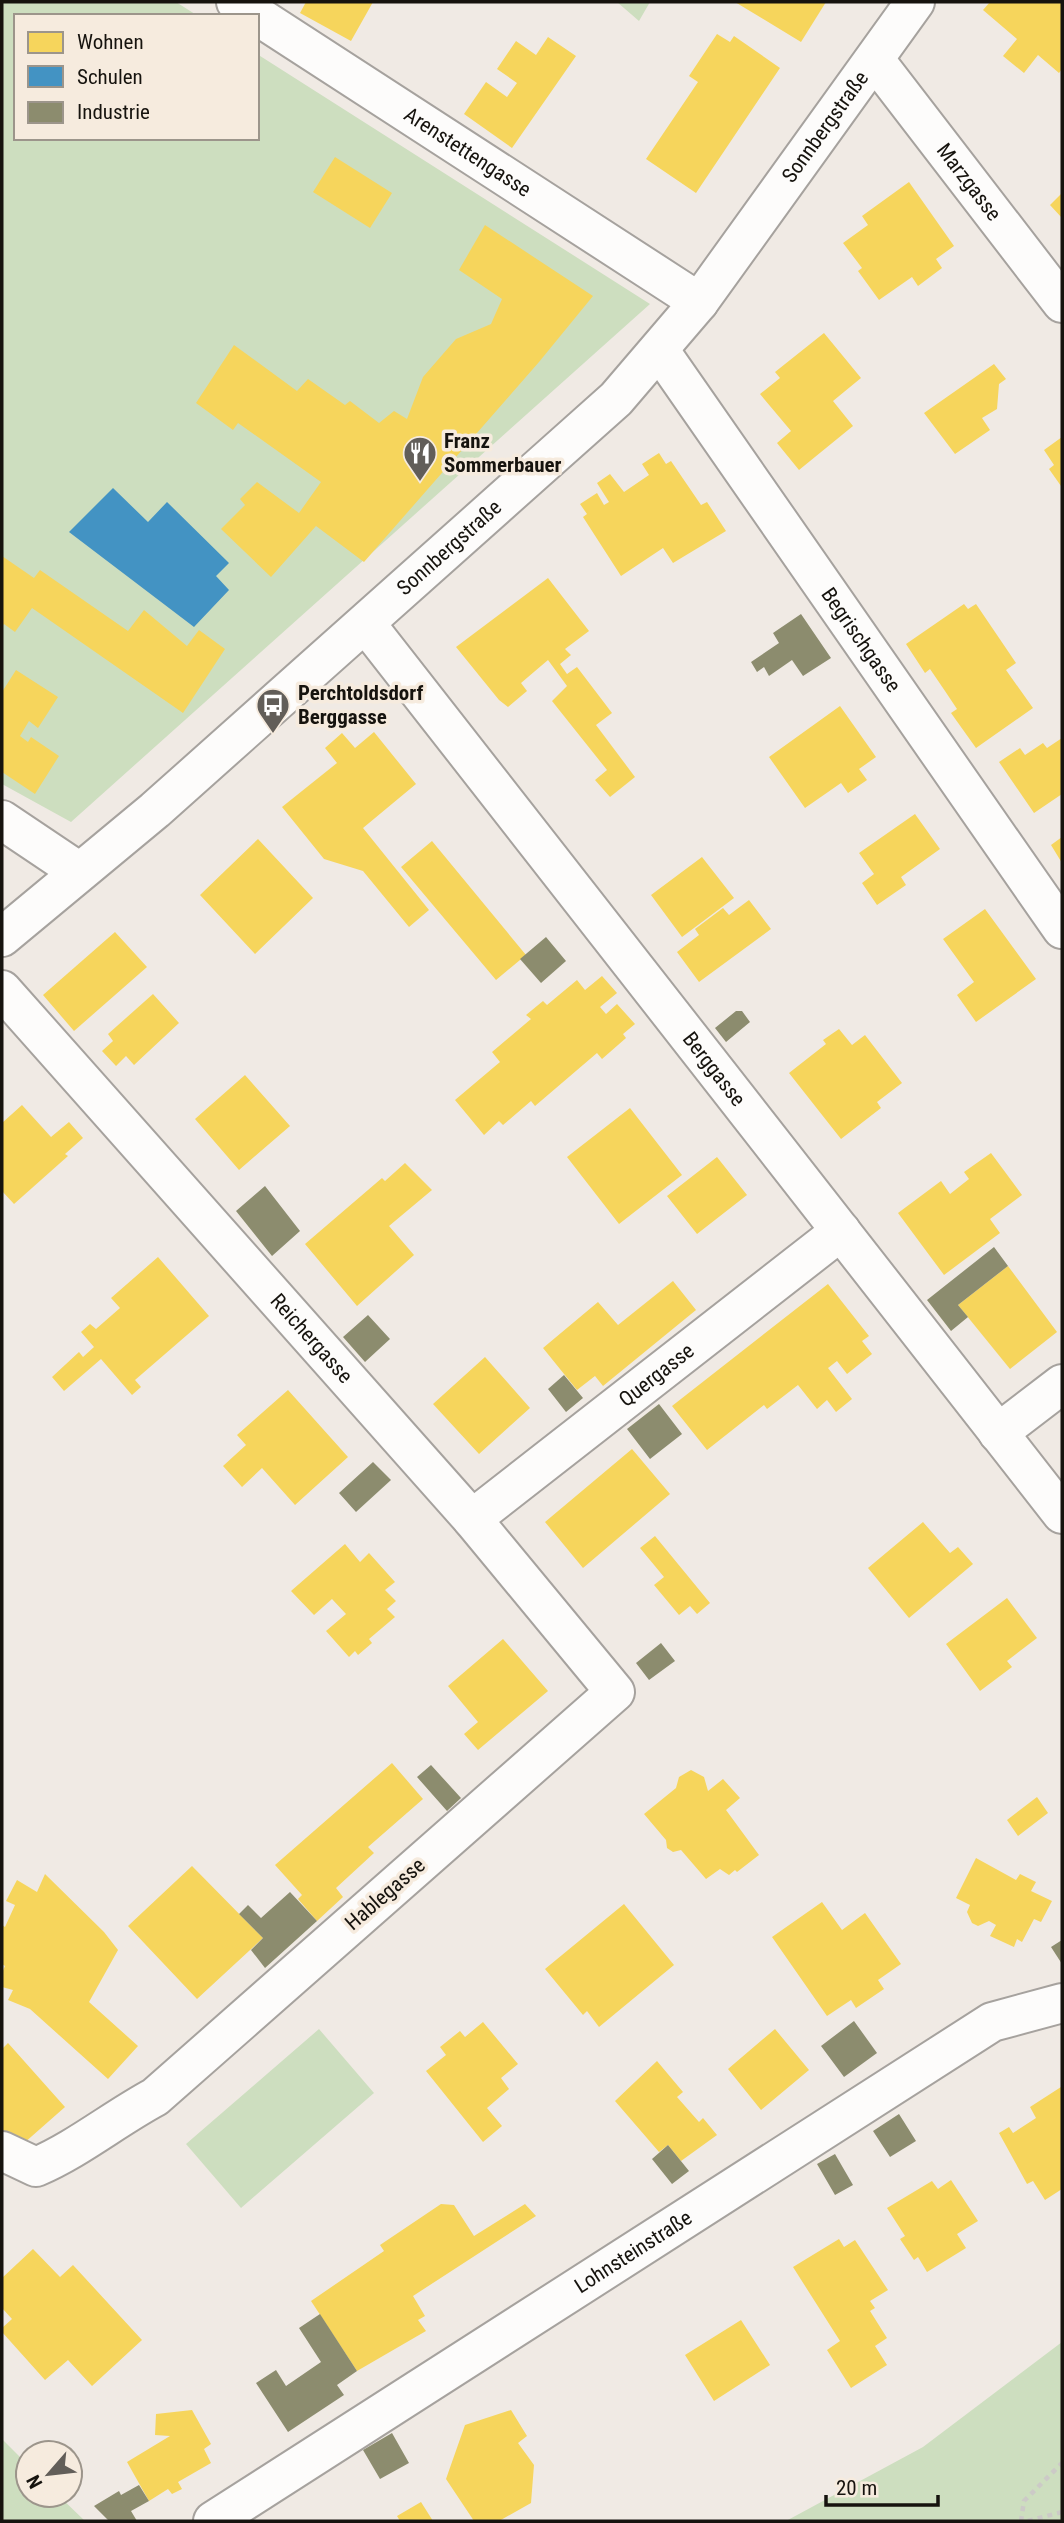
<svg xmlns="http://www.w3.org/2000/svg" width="1064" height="2523" viewBox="0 0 1064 2523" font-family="'Roboto Condensed',sans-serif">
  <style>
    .green { fill: #cddebf }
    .homes { fill: #f6d55c }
    .schools { fill: #4393c3 }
    .industry { fill: #8c8c6e }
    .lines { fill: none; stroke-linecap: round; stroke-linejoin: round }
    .minor-casing { stroke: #a6a29e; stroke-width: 42 }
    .major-casing { stroke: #a6a29e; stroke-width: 42 }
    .path { stroke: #cccac7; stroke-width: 4.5; stroke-dasharray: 5 5; stroke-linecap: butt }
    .minor { stroke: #fdfcfb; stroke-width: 38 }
    .major { stroke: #fdfcfb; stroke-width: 38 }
    .labels { text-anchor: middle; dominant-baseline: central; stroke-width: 7; stroke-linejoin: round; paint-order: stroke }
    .street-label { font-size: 21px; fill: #16130e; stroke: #f6ebde }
    .poi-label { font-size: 21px; font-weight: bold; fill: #16130e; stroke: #f6ebde; text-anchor: start }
  </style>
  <rect width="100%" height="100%" fill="#f0eae4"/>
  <path class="green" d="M 2,2 L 176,2 L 198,16 L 16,16 L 16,138 L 257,138 L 257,54 L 650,304 L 71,822 L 2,784 Z
    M 617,2 L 650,2 L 639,21 Z
    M 319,2029 L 374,2093 L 241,2208 L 186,2144 Z
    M 1062,2342 L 1062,2521 L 786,2521 L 923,2447 Z
    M 2,2439 L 28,2465 L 28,2495 L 58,2495 L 85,2521 L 2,2521 Z"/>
  <path class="homes" d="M 306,2 L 373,2 L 351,41 L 300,13 Z
    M 735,2 L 826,2 L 801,42 Z
    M 990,2 L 1062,2 L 1062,69 L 1059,73 L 1038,55 L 1024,73 L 1003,56 L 1017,39 L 983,10 Z
    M 717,34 L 730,42 L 734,36 L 780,68 L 696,193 L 646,159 L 698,82 L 689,76 Z
    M 548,37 L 576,56 L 512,148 L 464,114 L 486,82 L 507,97 L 517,83 L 497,69 L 516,41 L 536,55 Z
    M 335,157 L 392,193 L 370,228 L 313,192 Z
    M 909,182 L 954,246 L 936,259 L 942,268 L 918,286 L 912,277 L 879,300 L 858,271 L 862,268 L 843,243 L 868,225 L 862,216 Z
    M 1062,193 L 1062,218 L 1050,205 Z
    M 485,225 L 593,296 L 539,362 L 364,562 L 316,526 L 271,577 L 221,529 L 245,505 L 240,499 L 257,482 L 299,513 L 321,482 L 238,423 L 233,430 L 196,403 L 234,345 L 297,391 L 308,379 L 345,405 L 350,401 L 379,423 L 394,411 L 407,419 L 423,377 L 456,339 L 491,324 L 502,299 L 459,270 Z
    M 824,333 L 861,378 L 833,401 L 853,426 L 799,470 L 777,443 L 791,431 L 760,394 L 780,378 L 775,372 Z
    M 994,364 L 1006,379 L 999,384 L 997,409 L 982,418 L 990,430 L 955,454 L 924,413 Z
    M 1062,437 L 1062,485 L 1061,486 L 1049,469 L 1054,465 L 1044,450 Z
    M 659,453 L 666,464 L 671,461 L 701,505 L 707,502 L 726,531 L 673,563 L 663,548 L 621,576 L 583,517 L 587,514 L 580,504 L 597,493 L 604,505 L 609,502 L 597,483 L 610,474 L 624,492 L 649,475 L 642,464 Z
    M 2,556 L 34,578 L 40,570 L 128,631 L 144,610 L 187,646 L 199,630 L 225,649 L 183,713 L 32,608 L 15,632 L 4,624 L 2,627 Z
    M 548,578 L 589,631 L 565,649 L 571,655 L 560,664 L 567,674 L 577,667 L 612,713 L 596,725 L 635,777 L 610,797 L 595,780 L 607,770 L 552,701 L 567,686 L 548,660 L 521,683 L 527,691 L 508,707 L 499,700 L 456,647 Z
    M 964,604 L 968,609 L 976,604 L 1016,663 L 1006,670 L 1033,708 L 976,748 L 951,713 L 957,709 L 945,691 L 930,669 L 925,673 L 906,644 Z
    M 16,670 L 58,697 L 38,728 L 29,721 L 20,736 L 28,742 L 31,737 L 59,756 L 35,794 L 2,772 L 2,692 Z
    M 840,706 L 876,757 L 859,769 L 867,780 L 848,793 L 841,783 L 805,808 L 769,757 Z
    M 374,732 L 416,784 L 363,828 L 429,910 L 409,927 L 363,871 L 324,859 L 282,807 L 337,763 L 325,748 L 342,733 L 355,748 Z
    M 1062,738 L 1062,794 L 1034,813 L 999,762 L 1020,748 L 1025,755 L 1043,743 L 1047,748 Z
    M 915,814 L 940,849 L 901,877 L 906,885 L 877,905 L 862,883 L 874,874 L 859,853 Z
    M 1062,837 L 1062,863 L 1051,845 Z
    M 258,839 L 313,898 L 255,954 L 200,895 Z
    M 432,841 L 526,955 L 496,980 L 401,867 Z
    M 702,857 L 734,898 L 682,937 L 651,895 Z
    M 749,900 L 771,929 L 699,982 L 677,952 L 699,935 L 695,929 L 723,908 L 729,915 Z
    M 985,909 L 1036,979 L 976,1022 L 957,995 L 974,982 L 943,939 Z
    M 115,932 L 147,967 L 74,1031 L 43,995 Z
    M 602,976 L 617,993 L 600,1007 L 606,1014 L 617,1004 L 635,1024 L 623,1034 L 626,1038 L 602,1059 L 597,1053 L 535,1106 L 531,1101 L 503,1125 L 499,1121 L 484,1135 L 455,1100 L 500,1062 L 492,1052 L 531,1019 L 526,1015 L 543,1001 L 547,1005 L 577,980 L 585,990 Z
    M 153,994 L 179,1023 L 134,1065 L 126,1056 L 116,1066 L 102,1051 L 113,1041 L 108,1034 Z
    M 839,1029 L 852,1045 L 865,1035 L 902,1083 L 877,1102 L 881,1108 L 841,1139 L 789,1073 L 826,1044 L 823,1040 Z
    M 245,1075 L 290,1126 L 239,1170 L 195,1119 Z
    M 22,1105 L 51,1137 L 69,1122 L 83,1138 L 65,1154 L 68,1156 L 14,1204 L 2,1191 L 2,1123 Z
    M 630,1108 L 682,1175 L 619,1224 L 567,1157 Z
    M 991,1153 L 1022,1195 L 990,1219 L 1000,1233 L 944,1275 L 898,1213 L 941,1181 L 950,1194 L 969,1179 L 964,1172 Z
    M 717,1157 L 747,1195 L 697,1234 L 667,1196 Z
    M 405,1163 L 432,1190 L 389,1226 L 414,1255 L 357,1306 L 305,1244 L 382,1178 L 385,1181 Z
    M 158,1257 L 209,1316 L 135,1380 L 141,1387 L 132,1395 L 101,1359 L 64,1391 L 52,1377 L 79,1352 L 83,1357 L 94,1347 L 81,1332 L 90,1324 L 96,1329 L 120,1308 L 111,1298 Z
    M 1008,1266 L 1057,1332 L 1010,1369 L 958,1305 Z
    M 673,1281 L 696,1310 L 603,1386 L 595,1376 L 577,1390 L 543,1348 L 598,1302 L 618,1325 Z
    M 828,1284 L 869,1336 L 862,1341 L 872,1354 L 847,1374 L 837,1361 L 828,1368 L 852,1399 L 836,1412 L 827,1400 L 817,1409 L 798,1385 L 767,1409 L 764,1405 L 707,1450 L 672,1406 Z
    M 485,1357 L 530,1408 L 479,1454 L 433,1404 Z
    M 288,1390 L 348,1457 L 295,1505 L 262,1468 L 242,1487 L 223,1466 L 246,1445 L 237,1435 Z
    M 632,1449 L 670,1494 L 583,1568 L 545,1522 Z
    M 923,1522 L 950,1553 L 958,1547 L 973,1564 L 909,1618 L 868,1568 Z
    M 655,1536 L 710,1603 L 697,1614 L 690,1606 L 679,1615 L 654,1585 L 664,1577 L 640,1548 Z
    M 345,1544 L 360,1562 L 369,1553 L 395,1582 L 385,1590 L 396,1601 L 387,1609 L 395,1617 L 369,1639 L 372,1643 L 358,1655 L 355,1651 L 349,1657 L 326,1631 L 346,1614 L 332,1599 L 314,1615 L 291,1591 Z
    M 1007,1598 L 1037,1638 L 1007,1661 L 1012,1667 L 980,1691 L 946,1644 Z
    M 503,1639 L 548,1691 L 478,1750 L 464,1734 L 478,1722 L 448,1686 Z
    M 392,1763 L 423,1799 L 368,1847 L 374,1853 L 336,1888 L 343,1897 L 317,1921 L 298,1899 L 302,1895 L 275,1865 Z
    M 691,1770 L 704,1777 L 708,1791 L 723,1779 L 740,1798 L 726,1810 L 759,1855 L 737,1872 L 735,1870 L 729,1875 L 720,1869 L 706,1879 L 681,1850 L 673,1852 L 667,1848 L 666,1840 L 644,1814 L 676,1788 L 679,1777 Z
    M 1037,1797 L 1048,1813 L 1018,1836 L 1007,1820 Z
    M 976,1858 L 1016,1880 L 1020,1874 L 1036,1882 L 1031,1891 L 1052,1901 L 1041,1922 L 1034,1919 L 1022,1942 L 1017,1939 L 1014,1947 L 990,1936 L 996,1925 L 989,1921 L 978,1926 L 972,1923 L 967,1912 L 970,1905 L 956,1898 Z
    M 192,1866 L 263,1938 L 197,1999 L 128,1926 Z
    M 45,1874 L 104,1932 L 118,1950 L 89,2002 L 138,2046 L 108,2079 L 30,2009 L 8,2000 L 13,1990 L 2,1987 L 2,1973 L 5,1966 L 2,1964 L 2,1925 L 5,1927 L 15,1905 L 6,1901 L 17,1880 L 37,1892 Z
    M 822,1902 L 842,1930 L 865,1913 L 901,1964 L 878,1980 L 884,1989 L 856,2008 L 851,2000 L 827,2016 L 772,1937 Z
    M 624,1904 L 674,1965 L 599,2027 L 587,2011 L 583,2015 L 545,1969 Z
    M 483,2022 L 518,2064 L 501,2078 L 509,2089 L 487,2108 L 502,2126 L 483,2142 L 426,2071 L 446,2055 L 440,2047 L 460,2031 L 465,2037 Z
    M 775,2029 L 809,2070 L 761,2110 L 728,2069 Z
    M 8,2043 L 65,2107 L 15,2151 L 2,2136 L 2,2049 Z
    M 657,2061 L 683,2092 L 677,2097 L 699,2122 L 703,2118 L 717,2135 L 681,2161 L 668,2145 L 659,2152 L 615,2101 Z
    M 1061,2087 L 1062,2189 L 1045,2200 L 1033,2181 L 1027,2184 L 999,2133 L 1009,2127 L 1013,2133 L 1036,2118 L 1030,2107 Z
    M 951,2180 L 978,2221 L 957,2234 L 966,2248 L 927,2272 L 918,2257 L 914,2260 L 900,2239 L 905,2236 L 887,2208 L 932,2181 L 938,2189 Z
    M 441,2204 L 454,2205 L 474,2236 L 525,2204 L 536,2216 L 413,2296 L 425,2316 L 418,2320 L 426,2331 L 357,2371 L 311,2301 L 384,2251 L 380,2245 Z
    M 839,2239 L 844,2247 L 855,2240 L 888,2290 L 870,2301 L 875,2308 L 870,2311 L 887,2338 L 875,2346 L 887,2365 L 851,2388 L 827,2350 L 840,2341 L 793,2267 Z
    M 33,2249 L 60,2277 L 73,2265 L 142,2340 L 92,2386 L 68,2360 L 45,2380 L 2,2332 L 2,2328 L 12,2319 L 2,2308 L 2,2278 Z
    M 741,2320 L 770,2365 L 714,2401 L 685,2355 Z
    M 192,2410 L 211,2444 L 204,2449 L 211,2463 L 178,2482 L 182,2489 L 172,2494 L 168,2489 L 149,2501 L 127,2462 L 170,2436 L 155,2435 L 156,2414 Z
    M 511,2410 L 527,2436 L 518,2443 L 534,2465 L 531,2503 L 499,2521 L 474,2521 L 446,2479 L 465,2425 Z
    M 421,2502 L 433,2521 L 400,2521 L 397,2516 Z"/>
  <path class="schools" d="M 113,488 L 148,522 L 167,502 L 229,563 L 216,576 L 229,590 L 194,627 L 69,532 Z"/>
  <path class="industry" d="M 801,614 L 831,658 L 803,676 L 792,660 L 769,676 L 764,667 L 757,672 L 751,662 L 779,643 L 773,633 Z
    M 546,937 L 566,961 L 541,983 L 520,959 Z
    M 736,1011 L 742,1011 L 750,1022 L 726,1042 L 715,1028 Z
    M 265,1186 L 300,1231 L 272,1256 L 236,1211 Z
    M 994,1247 L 1008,1266 L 958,1305 L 968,1317 L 951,1331 L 927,1300 Z
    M 368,1315 L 390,1339 L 365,1362 L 343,1337 Z
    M 564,1375 L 583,1398 L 566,1412 L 548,1389 Z
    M 659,1404 L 682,1434 L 650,1459 L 627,1429 Z
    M 373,1462 L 391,1480 L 356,1512 L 339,1493 Z
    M 661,1643 L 675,1661 L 649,1680 L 636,1663 Z
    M 431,1765 L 461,1798 L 447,1811 L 417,1777 Z
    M 290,1892 L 317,1921 L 265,1968 L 251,1950 L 263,1938 L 239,1914 L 248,1905 L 261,1918 Z
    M 1062,1940 L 1062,1964 L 1051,1947 Z
    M 854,2021 L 877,2053 L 844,2077 L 821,2046 Z
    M 899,2114 L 916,2141 L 890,2157 L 873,2131 Z
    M 668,2145 L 689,2171 L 672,2184 L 652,2159 Z
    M 835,2154 L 853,2185 L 835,2195 L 817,2164 Z
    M 320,2314 L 357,2371 L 337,2385 L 344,2395 L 288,2432 L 256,2383 L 276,2370 L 286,2386 L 321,2362 L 299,2328 Z
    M 392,2433 L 409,2463 L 380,2479 L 363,2450 Z
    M 139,2485 L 149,2501 L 131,2511 L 137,2521 L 109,2521 L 94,2506 L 119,2491 L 121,2495 Z"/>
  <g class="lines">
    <defs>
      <g id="minor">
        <path id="s1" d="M 236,2 L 699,302"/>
        <path id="s2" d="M 875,60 L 1062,303"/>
        <path id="s3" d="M 660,351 L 1062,929"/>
        <path id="s4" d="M 366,624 L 1062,1514"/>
        <path d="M 2,820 L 78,871"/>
        <path id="s5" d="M 2,990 L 472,1519 L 615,1692 L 155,2097 C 114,2119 78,2149 36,2167 L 2,2151"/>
        <path d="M 998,1433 L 1062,1384"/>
        <path id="s6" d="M 472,1519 L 841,1231"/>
        <path id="s7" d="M 213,2521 L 992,2022 L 1062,2003"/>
      </g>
      <g id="major">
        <path id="s8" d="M 2,937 L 155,810 L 616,399 L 699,302 L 915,2"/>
      </g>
    </defs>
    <use href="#minor" class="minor-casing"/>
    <use href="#major" class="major-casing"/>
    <path class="path" d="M 1021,2521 L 1024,2501 L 1062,2463
      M 1028,2521 L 1062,2512"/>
    <use href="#minor" class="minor"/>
    <use href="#major" class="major"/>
  </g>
  <defs>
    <symbol id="restaurant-pin" viewBox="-11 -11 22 30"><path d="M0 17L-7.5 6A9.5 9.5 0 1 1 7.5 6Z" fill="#625e59" stroke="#f6ebde"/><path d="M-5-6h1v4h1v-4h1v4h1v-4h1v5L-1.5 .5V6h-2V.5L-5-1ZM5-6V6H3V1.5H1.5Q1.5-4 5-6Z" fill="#fff"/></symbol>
    <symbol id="bus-pin" viewBox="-11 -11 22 30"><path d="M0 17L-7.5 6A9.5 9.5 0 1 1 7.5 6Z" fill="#625e59" stroke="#f6ebde"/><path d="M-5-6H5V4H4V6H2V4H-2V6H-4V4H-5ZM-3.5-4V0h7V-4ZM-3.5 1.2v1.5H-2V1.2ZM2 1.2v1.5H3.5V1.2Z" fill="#fff"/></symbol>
  </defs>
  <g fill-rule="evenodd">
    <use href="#restaurant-pin" x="401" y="434" width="38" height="52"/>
    <use href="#bus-pin" x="254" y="686" width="38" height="52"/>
  </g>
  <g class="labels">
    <g class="street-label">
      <text stroke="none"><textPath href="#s8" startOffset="1160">Sonnbergstraße</textPath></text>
      <text stroke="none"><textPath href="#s1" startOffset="276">Arenstettengasse</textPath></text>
      <text stroke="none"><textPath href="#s2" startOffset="154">Marzgasse</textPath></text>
      <text stroke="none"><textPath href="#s8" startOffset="593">Sonnbergstraße</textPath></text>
      <text stroke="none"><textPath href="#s3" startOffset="352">Begrischgasse</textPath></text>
      <text stroke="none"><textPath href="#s4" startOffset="565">Berggasse</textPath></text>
      <text stroke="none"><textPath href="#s5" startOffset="466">Reichergasse</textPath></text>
      <text stroke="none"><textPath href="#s6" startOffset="234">Quergasse</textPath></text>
      <text transform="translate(385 1894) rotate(-41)">Hablegasse</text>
      <text stroke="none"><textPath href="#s7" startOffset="499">Lohnsteinstraße</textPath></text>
    </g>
    <g class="poi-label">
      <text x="444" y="441">Franz<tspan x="444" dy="24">Sommerbauer</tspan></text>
      <text x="298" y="693">Perchtoldsdorf<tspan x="298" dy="24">Berggasse</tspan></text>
    </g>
  </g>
  <rect width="1064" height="2523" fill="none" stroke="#16130e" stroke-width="7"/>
  <rect x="14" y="14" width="245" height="126" fill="#f6ebde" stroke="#9c958b" stroke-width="2"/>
  <rect x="28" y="32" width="35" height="21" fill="#f6d55c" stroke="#9c958b" stroke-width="2"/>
  <text x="77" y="49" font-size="21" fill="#16130e">Wohnen</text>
  <rect x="28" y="66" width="35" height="21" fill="#4393c3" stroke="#9c958b" stroke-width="2"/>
  <text x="77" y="84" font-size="21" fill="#16130e">Schulen</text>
  <rect x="28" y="102" width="35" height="21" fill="#8c8c6e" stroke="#9c958b" stroke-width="2"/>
  <text x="77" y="119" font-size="21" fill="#16130e">Industrie</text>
  <g transform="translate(49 2474) rotate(242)"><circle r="33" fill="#f6ebde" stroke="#9c958b" stroke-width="2"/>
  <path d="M0-5L12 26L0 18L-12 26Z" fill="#625e59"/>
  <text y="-10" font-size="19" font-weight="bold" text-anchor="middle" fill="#16130e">N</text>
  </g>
  <path d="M826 2495v10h112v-10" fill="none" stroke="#16130e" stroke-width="3.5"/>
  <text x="836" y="2495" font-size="21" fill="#16130e" stroke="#f6ebde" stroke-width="5" paint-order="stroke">20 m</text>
</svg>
